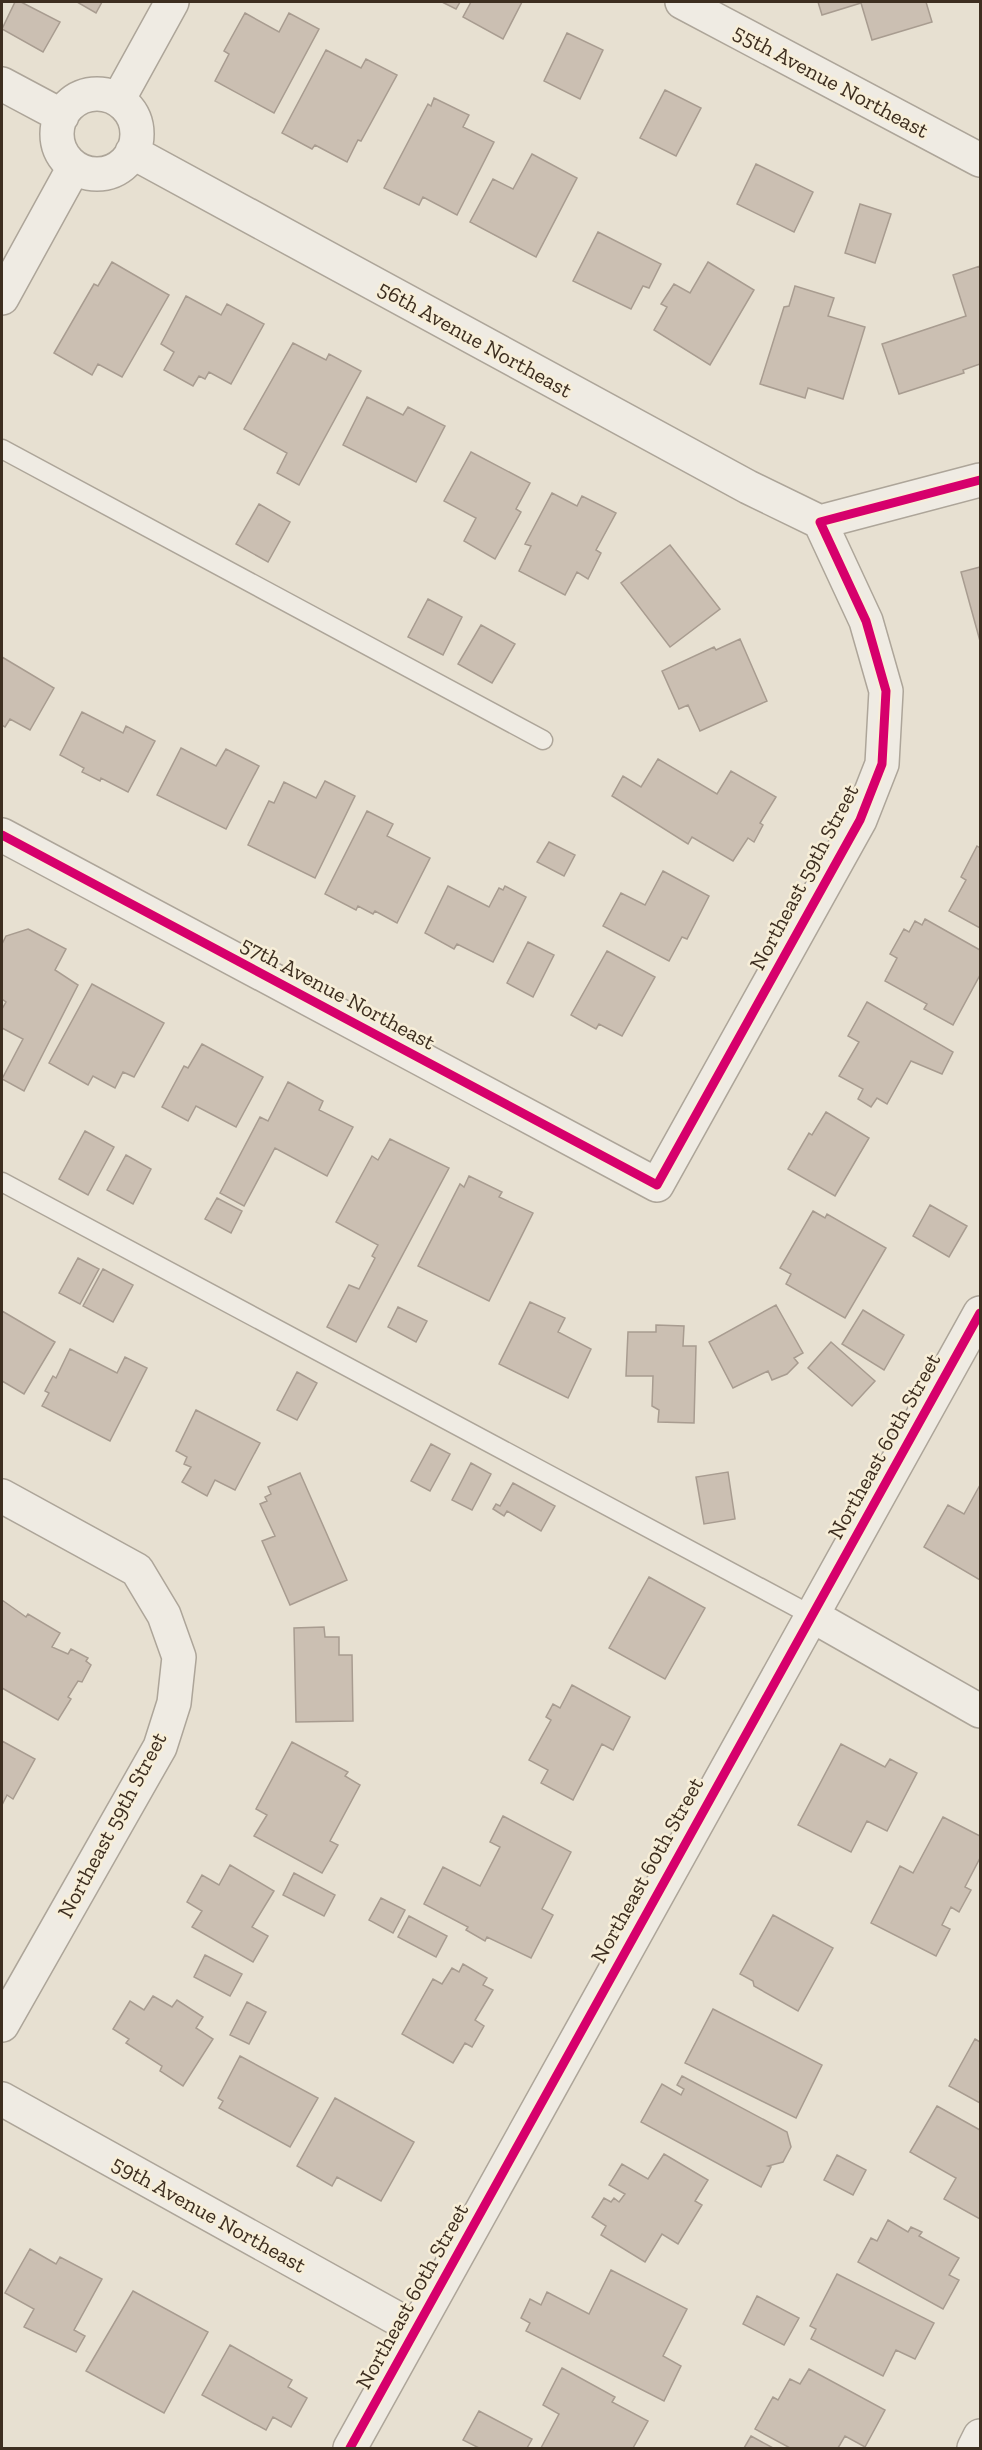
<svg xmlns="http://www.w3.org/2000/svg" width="982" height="2450" viewBox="0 0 982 2450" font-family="'Zilla Slab',serif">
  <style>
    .building { fill: #cbbfb2; stroke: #a89c90; stroke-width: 1.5 }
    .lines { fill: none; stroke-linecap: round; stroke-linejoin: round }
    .service-casing { stroke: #ada599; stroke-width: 21 }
    .minor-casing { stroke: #ada599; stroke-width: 36 }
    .service { stroke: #efebe3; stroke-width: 18 }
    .minor { stroke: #efebe3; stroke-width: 33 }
    .cycleway-casing { stroke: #f7eed8; stroke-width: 13 }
    .cycleway { stroke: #d6006c; stroke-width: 9 }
    .labels { text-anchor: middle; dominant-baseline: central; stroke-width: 5; stroke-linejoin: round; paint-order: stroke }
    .street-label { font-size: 22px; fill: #3d2e20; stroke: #f7eed8 }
  </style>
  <rect width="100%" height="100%" fill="#e7e0d1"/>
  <path class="building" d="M 15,2 L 21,2 L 60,22 L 43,52 L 2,29 Z
    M 77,2 L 102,2 L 96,13 Z
    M 442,2 L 460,2 L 456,9 Z
    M 471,2 L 522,2 L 503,39 L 463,17 Z
    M 818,2 L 926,2 L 932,22 L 872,40 L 861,3 L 822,15 Z
    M 245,13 L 279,32 L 289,13 L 319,29 L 274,113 L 215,81 L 229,54 L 224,51 Z
    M 567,33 L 603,50 L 580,99 L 544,81 Z
    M 326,50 L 361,68 L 366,59 L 397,75 L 361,141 L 358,140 L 347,162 L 315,145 L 312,149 L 282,133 Z
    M 665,90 L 701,108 L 676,156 L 640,138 Z
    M 434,98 L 469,115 L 463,127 L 494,142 L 457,215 L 423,197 L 419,205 L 384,188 L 428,104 L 431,106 Z
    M 532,154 L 577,178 L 536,257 L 470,222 L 493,179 L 513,189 Z
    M 756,164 L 813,192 L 794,232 L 737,204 Z
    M 860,204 L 891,214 L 875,263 L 845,253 Z
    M 598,232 L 661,264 L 649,288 L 643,286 L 631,309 L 573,281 Z
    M 112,262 L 169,295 L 122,377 L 98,364 L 92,375 L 54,353 L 94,284 L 98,286 Z
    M 708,262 L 754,290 L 710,365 L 654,330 L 667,307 L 661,304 L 674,284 L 690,293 Z
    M 980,266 L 980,364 L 963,370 L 964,373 L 899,394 L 882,344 L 966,316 L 953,275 Z
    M 795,286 L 834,298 L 828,316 L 865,327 L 843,399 L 808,388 L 805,398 L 760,384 L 784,307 L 789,306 Z
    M 186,296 L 221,315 L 227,304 L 264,324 L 231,384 L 209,372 L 205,379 L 199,376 L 193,386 L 164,370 L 174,352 L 161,344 Z
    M 293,343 L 326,360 L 329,354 L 361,371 L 299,485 L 277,473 L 287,453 L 244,429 Z
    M 367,397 L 403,415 L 408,407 L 445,426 L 416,482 L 343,445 Z
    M 471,452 L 530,483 L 516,509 L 521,512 L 495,559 L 464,541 L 476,518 L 444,501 Z
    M 552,493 L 577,506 L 582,496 L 616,513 L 596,550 L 601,553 L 588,579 L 577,572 L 565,595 L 519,571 L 531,546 L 525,544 Z
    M 259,504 L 290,522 L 268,562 L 236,544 Z
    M 670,545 L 720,609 L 670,647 L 621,583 Z
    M 980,567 L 980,641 L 961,572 Z
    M 428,599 L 462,617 L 443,655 L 408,637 Z
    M 481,625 L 515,644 L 492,683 L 458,664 Z
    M 740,639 L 767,701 L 700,731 L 688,705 L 679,709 L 662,671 L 714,647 L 716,650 Z
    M 2,657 L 54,688 L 30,730 L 10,719 L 5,727 L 2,725 Z
    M 82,712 L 123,733 L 126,726 L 155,741 L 128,792 L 101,778 L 100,781 L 82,772 L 84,768 L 60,755 Z
    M 181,748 L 216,766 L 226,749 L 259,766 L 226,829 L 157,795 Z
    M 658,759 L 717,794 L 731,771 L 776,797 L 760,823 L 763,825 L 754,842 L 748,838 L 733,861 L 692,837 L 688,844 L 612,796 L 623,776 L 641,787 Z
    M 325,781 L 355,796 L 315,878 L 248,845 L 269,801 L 274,803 L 284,782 L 316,798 Z
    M 367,811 L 393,824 L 387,836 L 430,858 L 397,923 L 375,911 L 373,914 L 358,906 L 356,910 L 325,894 Z
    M 549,842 L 575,855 L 564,876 L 537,862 Z
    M 977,846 L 980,848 L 980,928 L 949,911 L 966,880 L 961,877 Z
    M 663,871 L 709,896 L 687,939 L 682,937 L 669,961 L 603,926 L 621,893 L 645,905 Z
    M 448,886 L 489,907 L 499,888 L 503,890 L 505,886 L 526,897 L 493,962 L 457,944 L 454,949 L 425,933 Z
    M 925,919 L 980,950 L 980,975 L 953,1025 L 924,1009 L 927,1004 L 885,981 L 897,958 L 890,954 L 904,929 L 909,932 L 915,921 L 922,925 Z
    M 28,929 L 66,949 L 55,970 L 78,985 L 24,1091 L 2,1079 L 23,1039 L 2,1028 L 2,1009 L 6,1002 L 2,999 L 2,944 L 6,936 Z
    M 528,942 L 554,955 L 533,997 L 507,983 Z
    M 607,951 L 655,977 L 622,1036 L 599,1024 L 596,1029 L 571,1015 Z
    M 92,984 L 164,1023 L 134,1077 L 123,1072 L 115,1088 L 93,1076 L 88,1085 L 49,1063 Z
    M 867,1002 L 953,1052 L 942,1074 L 911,1061 L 887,1104 L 877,1098 L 871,1107 L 858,1099 L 863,1089 L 839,1076 L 859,1042 L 848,1036 Z
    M 202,1044 L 263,1077 L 236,1127 L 196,1106 L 188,1121 L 162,1107 L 184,1066 L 188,1068 Z
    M 288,1082 L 323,1101 L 319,1110 L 353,1127 L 327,1176 L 275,1148 L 244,1206 L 220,1193 L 260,1117 L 268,1121 Z
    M 826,1112 L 869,1138 L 835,1196 L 788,1169 L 809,1133 L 812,1135 Z
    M 85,1131 L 114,1147 L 88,1195 L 59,1179 Z
    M 390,1139 L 449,1168 L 356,1342 L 327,1327 L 349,1285 L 359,1289 L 375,1258 L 372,1256 L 378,1245 L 336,1222 L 372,1156 L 378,1160 Z
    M 126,1155 L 151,1169 L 133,1204 L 107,1190 Z
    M 469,1176 L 502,1192 L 499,1197 L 533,1213 L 489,1301 L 418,1266 L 460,1184 L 464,1187 Z
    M 217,1198 L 242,1211 L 231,1233 L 205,1219 Z
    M 930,1205 L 967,1226 L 949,1257 L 913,1236 Z
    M 813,1211 L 825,1218 L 827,1214 L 886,1248 L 845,1318 L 786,1284 L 791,1274 L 780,1268 Z
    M 78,1258 L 99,1269 L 80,1304 L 59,1293 Z
    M 103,1269 L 133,1285 L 113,1322 L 83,1306 Z
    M 530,1302 L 565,1318 L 558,1332 L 591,1349 L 568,1398 L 499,1364 Z
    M 776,1305 L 803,1353 L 794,1358 L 798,1363 L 787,1374 L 772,1380 L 768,1371 L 733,1388 L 709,1342 Z
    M 398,1307 L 427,1321 L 416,1342 L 388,1327 Z
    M 863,1310 L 904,1335 L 884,1370 L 842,1344 Z
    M 2,1311 L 55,1342 L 24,1394 L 2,1381 Z
    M 656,1325 L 684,1326 L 683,1346 L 696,1346 L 694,1423 L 658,1422 L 659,1410 L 652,1406 L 653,1376 L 626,1376 L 628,1332 L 656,1332 Z
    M 831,1342 L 875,1381 L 852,1406 L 808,1368 Z
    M 70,1349 L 117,1373 L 125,1357 L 147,1368 L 110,1441 L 42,1406 L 49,1393 L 45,1391 L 53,1376 L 56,1378 Z
    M 297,1372 L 317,1383 L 297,1420 L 277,1410 Z
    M 196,1410 L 260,1443 L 235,1490 L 215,1480 L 207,1496 L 182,1482 L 191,1467 L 184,1464 L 187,1457 L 176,1451 Z
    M 431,1444 L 450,1454 L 430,1491 L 411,1481 Z
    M 471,1463 L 491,1474 L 472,1510 L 452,1500 Z
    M 728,1472 L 735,1519 L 704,1524 L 696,1477 Z
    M 300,1473 L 347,1580 L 290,1605 L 262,1541 L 275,1536 L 260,1504 L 267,1501 L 265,1497 L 271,1494 L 268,1487 Z
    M 513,1483 L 555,1506 L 541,1531 L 507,1511 L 504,1516 L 493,1509 L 496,1504 L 500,1506 Z
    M 980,1485 L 980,1580 L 924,1547 L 948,1505 L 964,1514 Z
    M 649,1577 L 705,1608 L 665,1679 L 609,1648 Z
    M 2,1600 L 26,1617 L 28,1614 L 60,1633 L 52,1647 L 68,1654 L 71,1649 L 88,1658 L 86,1661 L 91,1665 L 82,1682 L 78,1681 L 68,1697 L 71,1699 L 58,1720 L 2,1688 Z
    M 324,1627 L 325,1637 L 339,1637 L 339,1655 L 352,1655 L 353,1721 L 296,1722 L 294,1628 Z
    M 572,1685 L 630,1717 L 613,1750 L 602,1744 L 573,1800 L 541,1783 L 548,1770 L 529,1760 L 551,1720 L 546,1717 L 553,1704 L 560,1708 Z
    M 2,1741 L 35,1759 L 13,1799 L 7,1795 L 2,1805 Z
    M 292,1742 L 348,1772 L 345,1776 L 360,1785 L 330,1841 L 338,1845 L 322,1873 L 254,1836 L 267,1815 L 256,1809 Z
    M 841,1744 L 885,1767 L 890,1759 L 917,1773 L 887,1831 L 867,1821 L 851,1852 L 798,1825 Z
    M 503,1816 L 571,1852 L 542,1909 L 553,1915 L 531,1958 L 487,1937 L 485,1941 L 466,1930 L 468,1927 L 424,1904 L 443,1867 L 480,1886 L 500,1847 L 490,1842 Z
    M 943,1817 L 980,1836 L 980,1858 L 965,1887 L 971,1890 L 959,1912 L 951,1907 L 942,1925 L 950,1929 L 936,1956 L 871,1923 L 900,1866 L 913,1873 Z
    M 230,1865 L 274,1891 L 252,1927 L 268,1936 L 253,1962 L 192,1927 L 202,1911 L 187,1902 L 202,1875 L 219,1885 Z
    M 294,1873 L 335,1895 L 324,1916 L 283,1895 Z
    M 381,1898 L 405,1910 L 393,1933 L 369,1920 Z
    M 773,1915 L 833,1948 L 798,2011 L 754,1986 L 753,1981 L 740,1974 Z
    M 409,1916 L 447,1936 L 436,1957 L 398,1937 Z
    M 205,1955 L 242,1974 L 230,1996 L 194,1977 Z
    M 463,1964 L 487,1978 L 483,1985 L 493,1990 L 475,2020 L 484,2026 L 472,2047 L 465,2043 L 453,2063 L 402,2034 L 433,1979 L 442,1984 L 452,1968 L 459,1972 Z
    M 153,1996 L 172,2007 L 177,2000 L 203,2017 L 196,2028 L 213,2039 L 183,2086 L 160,2071 L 162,2066 L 126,2043 L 129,2039 L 113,2029 L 130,2001 L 144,2010 Z
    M 247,2002 L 266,2012 L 249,2044 L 230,2035 Z
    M 713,2009 L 822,2065 L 796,2118 L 685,2063 Z
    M 975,2039 L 980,2042 L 980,2103 L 949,2086 Z
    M 240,2056 L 318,2098 L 290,2147 L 219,2108 L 223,2101 L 218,2098 Z
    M 682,2076 L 787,2132 L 791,2147 L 783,2162 L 768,2166 L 771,2167 L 761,2187 L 641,2122 L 662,2084 L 681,2095 L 684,2089 L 677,2085 Z
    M 335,2098 L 414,2142 L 381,2201 L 337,2177 L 332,2186 L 297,2166 Z
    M 937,2106 L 980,2130 L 980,2219 L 944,2199 L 956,2178 L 910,2152 Z
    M 664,2154 L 708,2180 L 695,2201 L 702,2205 L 678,2244 L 662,2234 L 645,2262 L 601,2235 L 606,2226 L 592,2217 L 604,2198 L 611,2202 L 614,2198 L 619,2202 L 625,2194 L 609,2185 L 622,2164 L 648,2179 Z
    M 837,2155 L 866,2170 L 853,2195 L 824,2180 Z
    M 888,2220 L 908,2232 L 911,2227 L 922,2232 L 919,2236 L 959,2258 L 949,2275 L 959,2280 L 943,2309 L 858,2262 L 871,2238 L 877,2241 Z
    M 30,2249 L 56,2264 L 60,2257 L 102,2279 L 74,2330 L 85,2336 L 76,2352 L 24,2327 L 34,2309 L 5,2293 Z
    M 611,2270 L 687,2309 L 663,2356 L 681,2366 L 664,2401 L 526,2331 L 530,2323 L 521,2318 L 530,2299 L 541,2305 L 547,2292 L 589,2314 Z
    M 837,2274 L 934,2323 L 915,2359 L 896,2350 L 883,2376 L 811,2339 L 816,2329 L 810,2326 Z
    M 133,2291 L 208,2332 L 164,2413 L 86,2371 Z
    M 757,2296 L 799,2318 L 784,2345 L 743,2324 Z
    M 230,2345 L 292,2380 L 288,2387 L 307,2398 L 291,2427 L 273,2417 L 266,2430 L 202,2395 Z
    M 562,2368 L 615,2397 L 612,2402 L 648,2421 L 633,2448 L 541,2448 L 559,2414 L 543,2405 Z
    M 809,2369 L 885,2410 L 865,2447 L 845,2436 L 838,2448 L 790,2448 L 755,2429 L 773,2397 L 778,2400 L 790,2379 L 800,2384 Z
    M 479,2411 L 532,2439 L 527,2448 L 479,2448 L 463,2440 Z
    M 751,2436 L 773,2448 L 744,2448 Z"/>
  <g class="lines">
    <defs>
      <path id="service" d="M 2,449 L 543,740
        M 2,1182 L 811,1615"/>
      <path id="minor" d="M 682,2 L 980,160
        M 2,84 L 62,116
        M57 134a40 40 0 1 1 80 0a40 40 0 1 1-80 0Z
        M 118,100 L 172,2
        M 132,152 L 748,487 L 820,522
        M 2,298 L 74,167
        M 2,835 L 657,1185 L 860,820 L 882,764 L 886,691 L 866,621 L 820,522 L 980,480
        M 2,1496 L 137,1570 L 164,1615 L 179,1657 L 174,1703 L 160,1747 L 2,2025
        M 811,1615 L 980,1711
        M 2,2099 L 416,2329
        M 350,2448 L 980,1313
        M 974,2448 L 980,2436"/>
    </defs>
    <use href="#service" class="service-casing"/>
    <use href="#minor" class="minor-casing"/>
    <use href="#service" class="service"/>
    <use href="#minor" class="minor"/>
    <defs>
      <path id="cycleway" d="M 2,835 L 657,1185 L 860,820 L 882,764 L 886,691 L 866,621 L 820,522 L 980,480
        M 350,2448 L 980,1313"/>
    </defs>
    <use href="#cycleway" class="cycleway-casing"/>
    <use href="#cycleway" class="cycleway"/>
  </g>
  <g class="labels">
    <g class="street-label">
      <text transform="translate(831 81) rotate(28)">55th Avenue Northeast</text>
      <text transform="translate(475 339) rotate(29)">56th Avenue Northeast</text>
      <text transform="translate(804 877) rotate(-62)">Northeast 59th Street</text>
      <text transform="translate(338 993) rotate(28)">57th Avenue Northeast</text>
      <text transform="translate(884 1446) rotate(-61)">Northeast 60th Street</text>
      <text transform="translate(112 1825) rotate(-62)">Northeast 59th Street</text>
      <text transform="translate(647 1870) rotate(-61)">Northeast 60th Street</text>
      <text transform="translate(209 2214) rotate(29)">59th Avenue Northeast</text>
      <text transform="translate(412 2296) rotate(-61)">Northeast 60th Street</text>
    </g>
  </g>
  <rect width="982" height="2450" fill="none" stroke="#3d2e20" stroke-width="6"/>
</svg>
